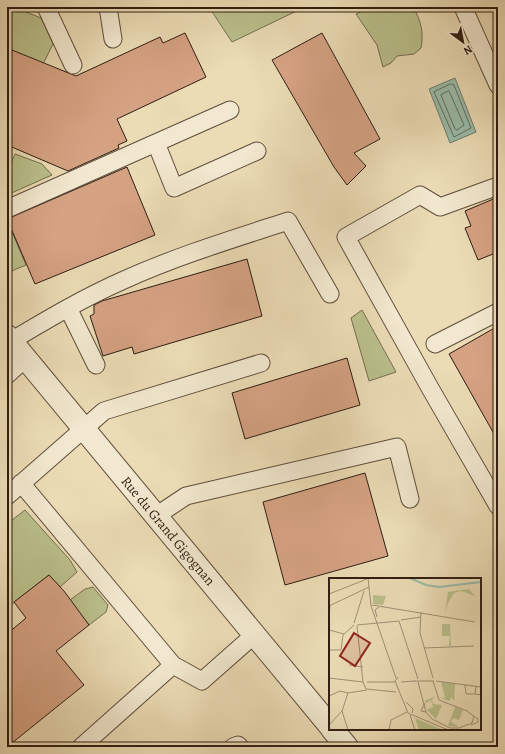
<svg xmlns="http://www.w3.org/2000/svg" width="505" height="754" viewBox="0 0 505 754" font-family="Alegreya,serif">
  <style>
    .green { fill: #bac08c; stroke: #746e50 }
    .water { fill: #99bcaa; stroke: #6f7c6e }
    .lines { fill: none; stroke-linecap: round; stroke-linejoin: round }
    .shore { stroke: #646c5e; stroke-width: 1 }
    .building { fill: #d5a283; stroke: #2f1d13 }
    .lane-casing { stroke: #5e4d3c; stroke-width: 19 }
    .street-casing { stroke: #5e4d3c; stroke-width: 24 }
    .lane { stroke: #f2e8cf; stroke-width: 17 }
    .street { stroke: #f2e8cf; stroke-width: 22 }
    .labels { text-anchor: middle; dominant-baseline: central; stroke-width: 4; stroke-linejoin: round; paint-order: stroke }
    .street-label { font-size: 14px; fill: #2f1d13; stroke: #f2e8cf }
    .inset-river { fill: none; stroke: #99bcaa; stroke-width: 2 }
    .inset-road { fill: none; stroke: #a09074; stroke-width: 1 }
    .view { fill: #8f2418; fill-opacity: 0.15; stroke: #8f2418; stroke-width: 2 }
    .inset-edge { fill: none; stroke: #2f1d13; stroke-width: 2 }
  </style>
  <rect width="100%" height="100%" fill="#ebdcb5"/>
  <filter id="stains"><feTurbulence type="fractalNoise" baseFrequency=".005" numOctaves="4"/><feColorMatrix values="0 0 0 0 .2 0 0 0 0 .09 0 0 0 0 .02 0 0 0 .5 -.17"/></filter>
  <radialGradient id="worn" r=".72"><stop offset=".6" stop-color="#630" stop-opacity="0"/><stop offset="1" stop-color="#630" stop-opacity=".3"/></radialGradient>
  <path class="green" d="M 209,7 L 305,7 L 232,42 Z
    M 372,7 L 413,7 C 421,21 424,32 421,48 L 414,54 L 397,56 L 391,63 L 383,67 L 377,45 L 356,14 Z
    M 19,9 L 41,18 L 53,44 L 43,64 L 7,48 L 7,14 Z
    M 15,154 L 42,164 L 52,175 L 7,195 L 7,172 Z
    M 10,227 L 26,265 L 7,273 L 7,228 Z
    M 362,310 L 396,372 L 369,381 L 351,318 Z
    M 25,510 L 70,560 L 77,572 L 60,587 L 49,575 L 7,608 L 7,524 Z
    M 93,587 L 108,605 L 106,612 L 89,625 L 70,600 L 85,589 Z"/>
  <path class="water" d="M 455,78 L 476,132 L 450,143 L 429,89 Z"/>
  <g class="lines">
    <path class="shore" d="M 451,84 L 454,85 L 471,128 L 454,137 L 434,92 Z
      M 449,91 L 464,125 L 457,130 L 455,129 L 441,95 Z"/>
  </g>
  <path class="building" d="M 185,33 L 206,77 L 117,119 L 127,141 L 118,145 L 119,148 L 68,171 L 7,145 L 7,48 L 76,76 L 160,37 L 163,43 Z
    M 322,33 L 380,139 L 354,153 L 366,166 L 347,185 L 334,167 L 272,60 Z
    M 127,167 L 155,235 L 35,284 L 7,219 Z
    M 498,197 L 498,252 L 478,260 L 465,228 L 471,226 L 465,211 Z
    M 247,259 L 262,316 L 134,354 L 132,347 L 103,356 L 90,316 L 94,314 L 94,305 L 102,301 Z
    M 498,326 L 498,441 L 449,354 Z
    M 347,358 L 360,405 L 245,439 L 232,393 Z
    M 365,473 L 388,556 L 285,585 L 263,502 Z
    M 49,575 L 64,591 L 89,625 L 56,651 L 84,685 L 7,747 L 7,634 L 26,618 L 14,602 Z"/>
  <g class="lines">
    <defs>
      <path id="lane" d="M 46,7 L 73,65
        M 108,7 L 113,39
        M 463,7 L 498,85
        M 156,143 L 174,188 L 257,151
        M 498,186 L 440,207 L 420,195 L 346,237 L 430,388 L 498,506
        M 7,209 L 230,110
        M 68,308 L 96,365
        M 11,341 C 48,319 85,297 124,280 C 177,256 233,239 288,221 L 330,294
        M 435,344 L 498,312
        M 7,375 L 26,358
        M 21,483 L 173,665
        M 7,496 L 104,411 L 261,363
        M 156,516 L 186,496 L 397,447 L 410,499
        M 81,747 L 173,665 L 202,681 L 254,635
        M 233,747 L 238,745 L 240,747"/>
      <path id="street" d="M 7,336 L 330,726
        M 332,729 L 347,747"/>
    </defs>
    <use href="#lane" class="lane-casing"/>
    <use href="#street" class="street-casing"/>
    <use href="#lane" class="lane"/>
    <use href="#street" class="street"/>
  </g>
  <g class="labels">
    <g class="street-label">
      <text transform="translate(168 531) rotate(50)">Rue du Grand Gigognan</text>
    </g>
  </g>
  <g transform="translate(329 578)">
    <rect width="152" height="152" fill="#ebdcb5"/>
    <path d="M 140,11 L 146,18 L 132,13 L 125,15 L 119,25 L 116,36 L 119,14 ZM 44,17 L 57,18 L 54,27 L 44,26 ZM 113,46 L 121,46 L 122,68 L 120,68 L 121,58 L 113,58 ZM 112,104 L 126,106 L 125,123 L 122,119 L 121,123 L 112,120 L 119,119 L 116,119 ZM 107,118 L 103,121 L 104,126 L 113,127 L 107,141 L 98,132 L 104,129 L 102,122 L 97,125 L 96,123 ZM 126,129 L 134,132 L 130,142 L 124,140 L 122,144 L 130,149 L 119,148 ZM 86,140 L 114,152 L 90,152 Z" fill="#bac08c"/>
    <path class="inset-river" d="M 81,0 L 97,7 L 110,9 L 152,4"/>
    <path class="inset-road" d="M 39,0 L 42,28 L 67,100M 0,16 L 38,1M 43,27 L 146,44M 0,28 L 40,9M 92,34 L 91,55 L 104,100M 0,39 L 1,27M 48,39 L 46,32 L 50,29M 72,42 L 92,39M 25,45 L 35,13M 28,47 L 70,43 L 89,101M 28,48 L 34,104 L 37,111 L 67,114M 0,52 L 15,56M 95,70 L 145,68M 0,72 L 12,72 L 14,57 L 25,47M 20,87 L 34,89M 69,99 L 66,103 L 79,135 L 119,152M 0,100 L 34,104M 85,103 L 105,103M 104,103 L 110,122 L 138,133 L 149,141 L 149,144 L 142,147M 107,103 L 152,109M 38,104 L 66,104M 72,104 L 86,103M 89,104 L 97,134 L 103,141 L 121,150 L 130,150 L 143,145 L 145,138M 136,107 L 137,116 L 146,116M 147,108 L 146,116 L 152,117M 0,118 L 11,113 L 19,115 L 38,112M 77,124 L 84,131 L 83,135M 96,125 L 92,133 L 97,134M 81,137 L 86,152M 0,147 L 13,133M 19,152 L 13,133 L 19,115M 60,152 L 62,142 L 78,134"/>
    <path class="view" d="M 25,55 L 41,65 L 26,88 L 11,78 Z"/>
    <rect width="152" height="152" class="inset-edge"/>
  </g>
  <rect width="505" height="754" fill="none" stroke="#ebdcb5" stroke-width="24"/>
  <rect x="8" y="8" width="489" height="738" fill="none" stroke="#2f1d13" stroke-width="2"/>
  <rect x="12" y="12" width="481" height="730" fill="none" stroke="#2f1d13"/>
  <g transform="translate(463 42) rotate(148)" stroke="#f2e8cf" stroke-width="3" paint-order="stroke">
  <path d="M0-3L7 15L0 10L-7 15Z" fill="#2f1d13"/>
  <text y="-6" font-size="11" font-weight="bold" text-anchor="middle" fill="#2f1d13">N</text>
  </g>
  <rect width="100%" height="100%" filter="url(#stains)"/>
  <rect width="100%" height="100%" fill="url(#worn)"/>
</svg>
